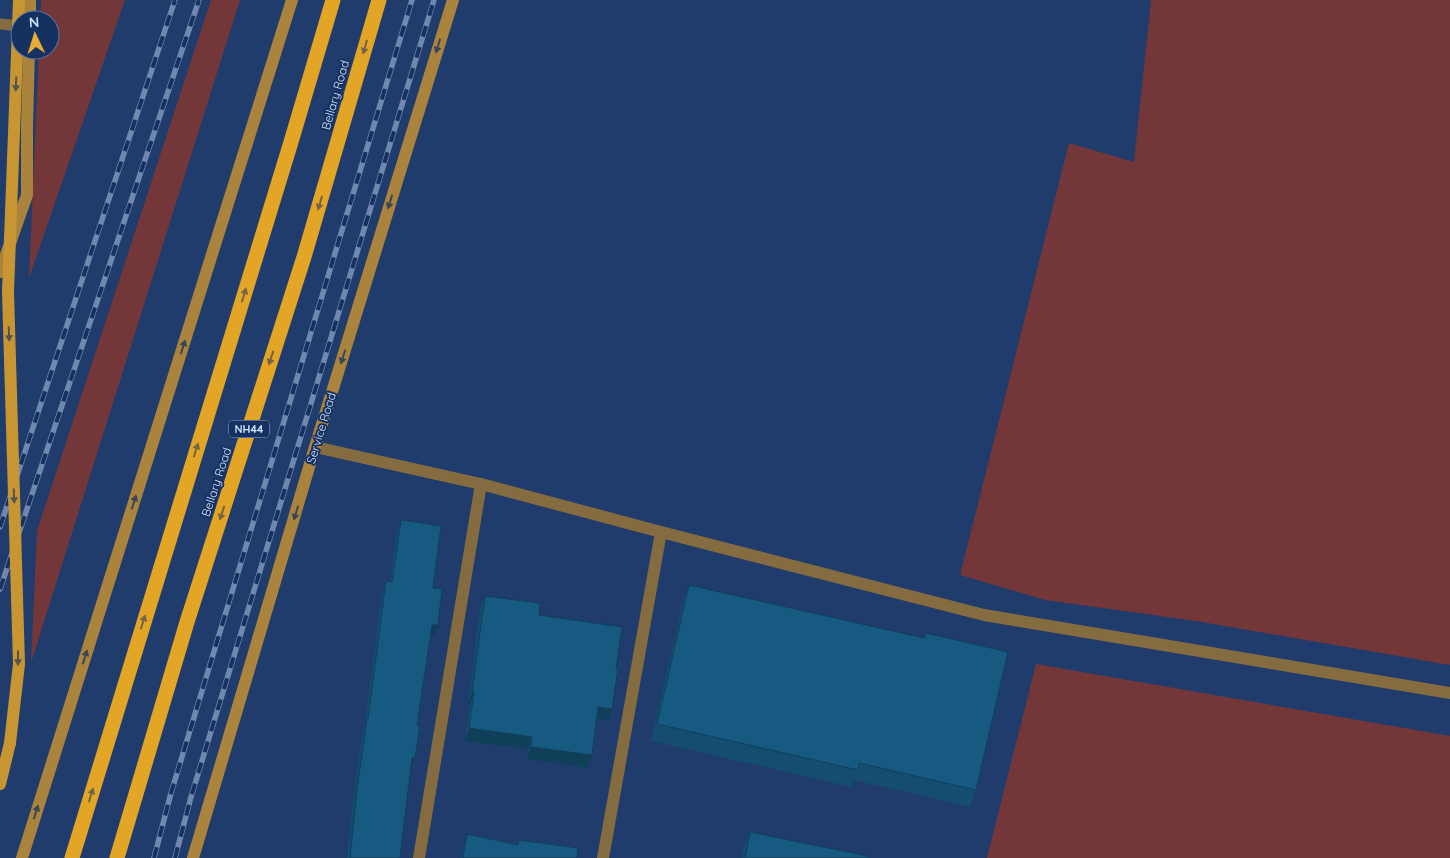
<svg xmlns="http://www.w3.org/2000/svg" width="1450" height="858" viewBox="0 0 1450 858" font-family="Quicksand,sans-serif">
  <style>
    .green { fill: #733739 }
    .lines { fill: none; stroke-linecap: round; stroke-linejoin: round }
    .lane { stroke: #846b40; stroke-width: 11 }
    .street { stroke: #846b40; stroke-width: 12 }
    .secondary { stroke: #aa833c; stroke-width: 12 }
    .primary { stroke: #c89533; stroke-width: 12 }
    .highway { stroke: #e3a525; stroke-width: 15 }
    .rail-casing { stroke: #7088af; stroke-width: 5.5 }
    .rail { stroke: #153160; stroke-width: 4; stroke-dasharray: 11; stroke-linecap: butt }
    .primary-bridge { stroke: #c89533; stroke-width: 12 }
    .wall { fill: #144d6f }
    .shaded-wall { fill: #103f5a }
    .building { fill: #175a81; stroke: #103f5a }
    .oneway { fill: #3a4657 }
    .oneway2 { fill: #726545 }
    .oneway3 { fill: #545450 }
    .labels { text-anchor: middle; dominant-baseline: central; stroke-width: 4; stroke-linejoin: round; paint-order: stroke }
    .shield { fill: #153160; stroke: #97accf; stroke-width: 1 }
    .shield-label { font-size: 11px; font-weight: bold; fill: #cfe1ff }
    .street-label { font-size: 12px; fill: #cfe1ff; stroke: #153160 }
  </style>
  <rect width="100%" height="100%" fill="#1f3c6c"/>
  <path class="green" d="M 41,0 L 125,0 L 29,278 L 39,50 L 50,50 L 50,20 L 40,20 Z
    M 211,0 L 240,0 L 31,663 L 37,531 Z
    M 1151,0 L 1450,0 L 1450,665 L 1196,621 L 1045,600 L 960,575 L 1069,143 L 1134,162 Z
    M 1036,664 L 1450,736 L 1450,858 L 987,858 Z"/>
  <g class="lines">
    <path class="lane" d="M 0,24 L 20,26"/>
    <path class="street" d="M 315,447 L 481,484 L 661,532 L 984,615 L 1450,693
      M 419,858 L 481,484
      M 603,858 L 661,532"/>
    <path class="secondary" d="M 30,20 L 30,0
      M 0,272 L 27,195 L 27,125 L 29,50
      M 22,858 L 292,0
      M 193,858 L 315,447 L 453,0"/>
    <path class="primary" d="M 0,784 L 10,743"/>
    <path class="highway" d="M 72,858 L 291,142 L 333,0
      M 117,858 L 187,622 L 304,257 L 379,0"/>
    <defs>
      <path id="rail" d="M 0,527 L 175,0
        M 0,589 L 199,0
        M 154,858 L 171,793 L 412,0
        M 175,858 L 191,797 L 434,0"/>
    </defs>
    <use href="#rail" class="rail-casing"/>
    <use href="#rail" class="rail"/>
    <path class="primary-bridge" d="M 10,743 L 19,664 L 8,292 L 19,0"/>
  </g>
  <path class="wall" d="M 401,520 L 433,588 L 434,636 L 430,635 L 411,769 L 410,769 L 400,858 L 347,858 L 353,799 L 363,730 L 365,725 L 382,592 L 386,581 L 390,582 L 397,531 Z
    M 689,585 L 924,638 L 926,633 L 976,790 L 970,807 L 854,780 L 852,787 L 651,741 L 683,602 Z
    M 485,596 L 539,615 L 608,721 L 596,720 L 587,768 L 526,759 L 528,749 L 465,741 L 470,704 L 468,704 L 480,608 Z
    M 750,832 L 868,858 L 742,858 L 744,847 Z
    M 467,834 L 517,844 L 519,840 L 577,858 L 461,858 L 464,845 Z"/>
  <path class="shaded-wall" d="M 432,625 L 438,625 L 434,636 L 428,635 Z
    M 472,691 L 474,692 L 470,704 L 468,704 Z
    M 598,707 L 612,709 L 608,721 L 594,719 Z
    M 469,728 L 532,737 L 528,749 L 465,741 Z
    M 531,747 L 592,755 L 587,768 L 526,759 Z
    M 412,758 L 415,758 L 411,769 L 408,768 Z"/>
  <path class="building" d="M 401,520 L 441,526 L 433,588 L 442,589 L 438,625 L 432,625 L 417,726 L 420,726 L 415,758 L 412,758 L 400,858 L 350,858 L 357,789 L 367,719 L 368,719 L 386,581 L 392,582 Z
    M 689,585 L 924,638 L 926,633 L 1008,652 L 976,790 L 859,763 L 858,770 L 657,724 Z
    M 485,596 L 540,603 L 539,615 L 622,627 L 616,669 L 618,669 L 612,709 L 598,707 L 592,755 L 531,747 L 532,737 L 469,728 L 474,692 L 472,691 Z
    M 750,832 L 868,856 L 868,858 L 745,858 Z
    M 467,834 L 518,845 L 519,840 L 578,848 L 577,858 L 463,858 Z"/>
  <defs><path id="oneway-solid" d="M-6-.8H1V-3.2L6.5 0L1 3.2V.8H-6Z" transform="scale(1.25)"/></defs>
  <g class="oneway">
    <use href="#oneway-solid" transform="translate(438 46) rotate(107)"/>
    <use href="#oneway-solid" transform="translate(390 202) rotate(107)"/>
    <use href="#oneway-solid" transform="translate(183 347) rotate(-73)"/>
    <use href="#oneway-solid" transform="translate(343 357) rotate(107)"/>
    <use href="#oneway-solid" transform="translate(134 502) rotate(-73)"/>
    <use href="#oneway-solid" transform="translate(296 513) rotate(107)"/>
    <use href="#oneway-solid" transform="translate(85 657) rotate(-73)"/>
    <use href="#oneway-solid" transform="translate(36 812) rotate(-73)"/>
  </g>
  <g class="oneway2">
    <use href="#oneway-solid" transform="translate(365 47) rotate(106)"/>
    <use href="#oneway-solid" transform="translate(320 203) rotate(106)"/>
    <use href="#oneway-solid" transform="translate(244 295) rotate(-73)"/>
    <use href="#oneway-solid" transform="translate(271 358) rotate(108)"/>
    <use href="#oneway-solid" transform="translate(196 450) rotate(-73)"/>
    <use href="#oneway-solid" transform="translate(222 513) rotate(108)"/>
    <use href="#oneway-solid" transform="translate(143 622) rotate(-73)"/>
    <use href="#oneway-solid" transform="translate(91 795) rotate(-73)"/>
  </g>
  <g class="oneway3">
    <use href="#oneway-solid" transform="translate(16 84) rotate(92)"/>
    <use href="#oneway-solid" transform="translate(9 334) rotate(88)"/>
    <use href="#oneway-solid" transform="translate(14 496) rotate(88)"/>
    <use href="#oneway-solid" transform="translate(18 658) rotate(90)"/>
  </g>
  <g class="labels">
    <rect class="shield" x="229" y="420.5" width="40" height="17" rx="4"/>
    <g class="shield-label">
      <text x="249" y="429">NH44</text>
    </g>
    <g class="street-label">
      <text transform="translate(335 95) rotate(-74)">Bellary Road</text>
      <text transform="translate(321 428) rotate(-73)">Service Road</text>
      <text transform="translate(216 482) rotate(-72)">Bellary Road</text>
    </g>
  </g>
  <g transform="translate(35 35) rotate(356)"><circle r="24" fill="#153160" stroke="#5f77a0"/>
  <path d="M0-4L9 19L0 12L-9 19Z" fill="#e7ac37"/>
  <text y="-8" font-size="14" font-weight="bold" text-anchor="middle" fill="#cfe1ff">N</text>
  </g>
</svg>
